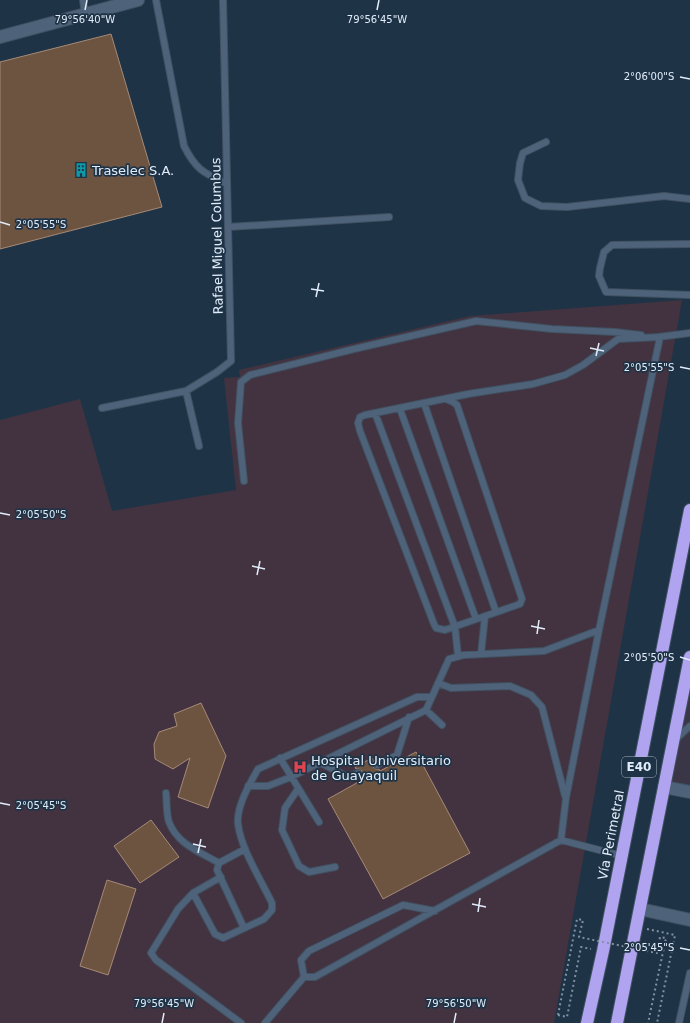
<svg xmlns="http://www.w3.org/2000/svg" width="690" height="1023" viewBox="0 0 690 1023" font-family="'DejaVu Sans',sans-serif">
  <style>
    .commercial { fill: #3b3647 }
    .medical { fill: #433340 }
    .building { fill: #6d5441; stroke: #a58a76 }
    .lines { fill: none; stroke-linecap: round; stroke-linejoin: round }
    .lane-casing { stroke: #405162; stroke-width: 8 }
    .street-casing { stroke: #405162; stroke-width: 14 }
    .highway-casing { stroke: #405162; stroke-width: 14 }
    .path { stroke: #8191a1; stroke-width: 2; stroke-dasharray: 2 3; stroke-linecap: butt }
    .lane { stroke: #4e6379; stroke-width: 6 }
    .street { stroke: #4e6379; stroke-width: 12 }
    .highway { stroke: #b0a4f1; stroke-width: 12 }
    .path-bridge { stroke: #8191a1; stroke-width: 2; stroke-dasharray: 2 3; stroke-linecap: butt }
    .ticks { fill: none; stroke: #e1edfa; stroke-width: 1.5 }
    .labels { text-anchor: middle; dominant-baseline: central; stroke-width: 3.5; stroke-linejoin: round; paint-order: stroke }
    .shield { fill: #1f3347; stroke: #a7b5c4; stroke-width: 1 }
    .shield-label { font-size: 12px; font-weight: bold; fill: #e1edfa }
    .poi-label { font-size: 13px; fill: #e1edfa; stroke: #1f3347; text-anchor: start }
    .street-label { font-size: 13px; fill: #e1edfa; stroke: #1f3347 }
    .ticks-label { font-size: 10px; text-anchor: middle; fill: #e1edfa; stroke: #1f3347; stroke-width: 3.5; stroke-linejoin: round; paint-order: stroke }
  </style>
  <rect width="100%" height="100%" fill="#1f3347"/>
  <path class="commercial" d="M 690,661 L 690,788 L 665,784 Z"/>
  <path class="medical" d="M 682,300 L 554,1023 L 0,1023 L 0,420 L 80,399 L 112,511 L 236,490 L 224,378 L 240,377 L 239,370 L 470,316 Z"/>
  <path class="building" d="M 111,34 L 162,207 L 0,249 L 0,62 Z
    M 201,703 L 226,756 L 208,808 L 178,797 L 190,758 L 173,769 L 155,759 L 154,744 L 159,732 L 177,726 L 174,714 Z
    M 416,752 L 470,853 L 383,899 L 328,799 L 362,780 L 360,777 L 362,774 L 362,771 L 359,769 L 356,769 L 355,767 L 372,758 L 374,761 L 373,764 L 373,767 L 376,769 L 379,769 L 380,771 Z
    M 151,820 L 179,857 L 140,883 L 114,846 Z
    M 107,880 L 136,889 L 108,975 L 80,966 Z"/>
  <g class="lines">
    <defs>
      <path id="lane" d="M 83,0 L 85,14
        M 156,0 L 184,146 C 196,170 204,173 227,184
        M 546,142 L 523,153 L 520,163 L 518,180 L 525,198 L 541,206 L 567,207 L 664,196 L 690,199
        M 228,227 L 389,217
        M 690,244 L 612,245 L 604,252 L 600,268 L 599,276 L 606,292 L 690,295
        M 658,337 L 690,333
        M 446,399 L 453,402 L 457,405 L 522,599 L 520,604 L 517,605 L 445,630 L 436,628 L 434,624 L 360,431 L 358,423 L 360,417 L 365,415 L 468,394 L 533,384 L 565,375 L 583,365 L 618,339 L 660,337 L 599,630 L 566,798 L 561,840
        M 424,403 L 496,612
        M 102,408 L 186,391
        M 400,409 L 476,619
        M 375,413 L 455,627 L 458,656
        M 199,446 L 186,391 L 217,372 L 231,361 L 223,0
        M 244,481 L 238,423 L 241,382 L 250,375 L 354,349 L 476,321 L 552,329 L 615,332 L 641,335
        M 481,654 L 485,616
        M 438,683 L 451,688 L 510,686 L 531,695 L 542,707 L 565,796
        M 426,710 L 442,725
        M 675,740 L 690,726
        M 280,758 L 319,822
        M 319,762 L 348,777 L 358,773
        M 377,765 L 397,755 L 409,717
        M 248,786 L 268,786 L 291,777 L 426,710 L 449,659 L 464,655 L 544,651 L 599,630
        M 298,789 L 285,808 L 282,830 L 299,866 L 309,872 L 335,867
        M 166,793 C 167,802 166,813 169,822 C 177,844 200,852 219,863
        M 221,877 L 193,893 L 178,909 L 151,953 L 156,960 L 241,1023
        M 193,893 L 215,934 L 223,938 L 264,919 L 272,910 L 272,903 C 261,880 241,849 238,824 C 236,807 250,783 258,769 L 417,697 L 432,697
        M 244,928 L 217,870 L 219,863 L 245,849
        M 304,977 L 315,977 L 561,840 L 622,856
        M 304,977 L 301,960 L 309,951 L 403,905 L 435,911
        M 265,1023 L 304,977
        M 679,1023 L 690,973"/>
      <path id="street" d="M 0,37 L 138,0
        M 664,787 L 690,792
        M 640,909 L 690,920"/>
      <path id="highway" d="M 587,1023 L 603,951 L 690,510
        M 617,1023 L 690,657"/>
    </defs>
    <use href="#lane" class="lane-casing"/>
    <use href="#street" class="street-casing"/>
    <use href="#highway" class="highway-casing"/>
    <path class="path" d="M 647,929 L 675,935 L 657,1023
      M 558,1015 L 567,1017 L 581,947 L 591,949"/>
    <use href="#lane" class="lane"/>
    <use href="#street" class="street"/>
    <use href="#highway" class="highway"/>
    <path class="path-bridge" d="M 558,1015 L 577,919 L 583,920 L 579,937 L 657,953 L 660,937 L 666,938 L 648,1023"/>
  </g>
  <path class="ticks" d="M 85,10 L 87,0M 377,10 L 379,0M 680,77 L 690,79M 0,222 L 10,225M 311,289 L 324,291M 316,297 L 319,283M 590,348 L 604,351M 596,356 L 599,343M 680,367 L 690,369M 0,513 L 10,515M 252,566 L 265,569M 257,575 L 260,561M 531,626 L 545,629M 537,634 L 539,620M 680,657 L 690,660M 0,803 L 10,805M 193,844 L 206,847M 198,853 L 201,839M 472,904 L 486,907M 478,912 L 480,898M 680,948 L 690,950M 162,1023 L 164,1013M 454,1023 L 456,1013"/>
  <defs>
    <symbol id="building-bare" viewBox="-9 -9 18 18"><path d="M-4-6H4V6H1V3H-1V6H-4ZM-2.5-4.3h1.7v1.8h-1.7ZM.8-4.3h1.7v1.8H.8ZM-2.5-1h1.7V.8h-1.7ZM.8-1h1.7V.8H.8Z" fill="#0f9aa8" stroke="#1f3347" stroke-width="2.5" paint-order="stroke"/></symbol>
    <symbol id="hospital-bare" viewBox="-9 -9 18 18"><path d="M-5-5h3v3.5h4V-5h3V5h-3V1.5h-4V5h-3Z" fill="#e0444e" stroke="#1f3347" stroke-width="2.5" paint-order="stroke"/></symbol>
  </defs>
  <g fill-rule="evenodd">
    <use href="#building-bare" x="71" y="160" width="20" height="20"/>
    <use href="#hospital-bare" x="290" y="757" width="20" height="20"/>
  </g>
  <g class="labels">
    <rect class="shield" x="622" y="757" width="34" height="20" rx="3"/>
    <g class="shield-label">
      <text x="639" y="767">E40</text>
    </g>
    <g class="poi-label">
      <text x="92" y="170">Traselec S.A.</text>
      <text x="311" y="760">Hospital Universitario<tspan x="311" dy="15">de Guayaquil</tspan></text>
    </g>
    <g class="street-label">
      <text transform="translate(217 236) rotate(-91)">Rafael Miguel Columbus</text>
      <text transform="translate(611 835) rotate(-79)">Vía Perimetral</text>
    </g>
  </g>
  <g class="ticks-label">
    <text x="85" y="23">79°56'40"W</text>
    <text x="377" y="23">79°56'45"W</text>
    <text x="649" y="80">2°06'00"S</text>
    <text x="41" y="228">2°05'55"S</text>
    <text x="649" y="371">2°05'55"S</text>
    <text x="41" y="518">2°05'50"S</text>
    <text x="649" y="661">2°05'50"S</text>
    <text x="41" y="809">2°05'45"S</text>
    <text x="649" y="951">2°05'45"S</text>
    <text x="164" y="1007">79°56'45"W</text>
    <text x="456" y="1007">79°56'50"W</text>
  </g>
</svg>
